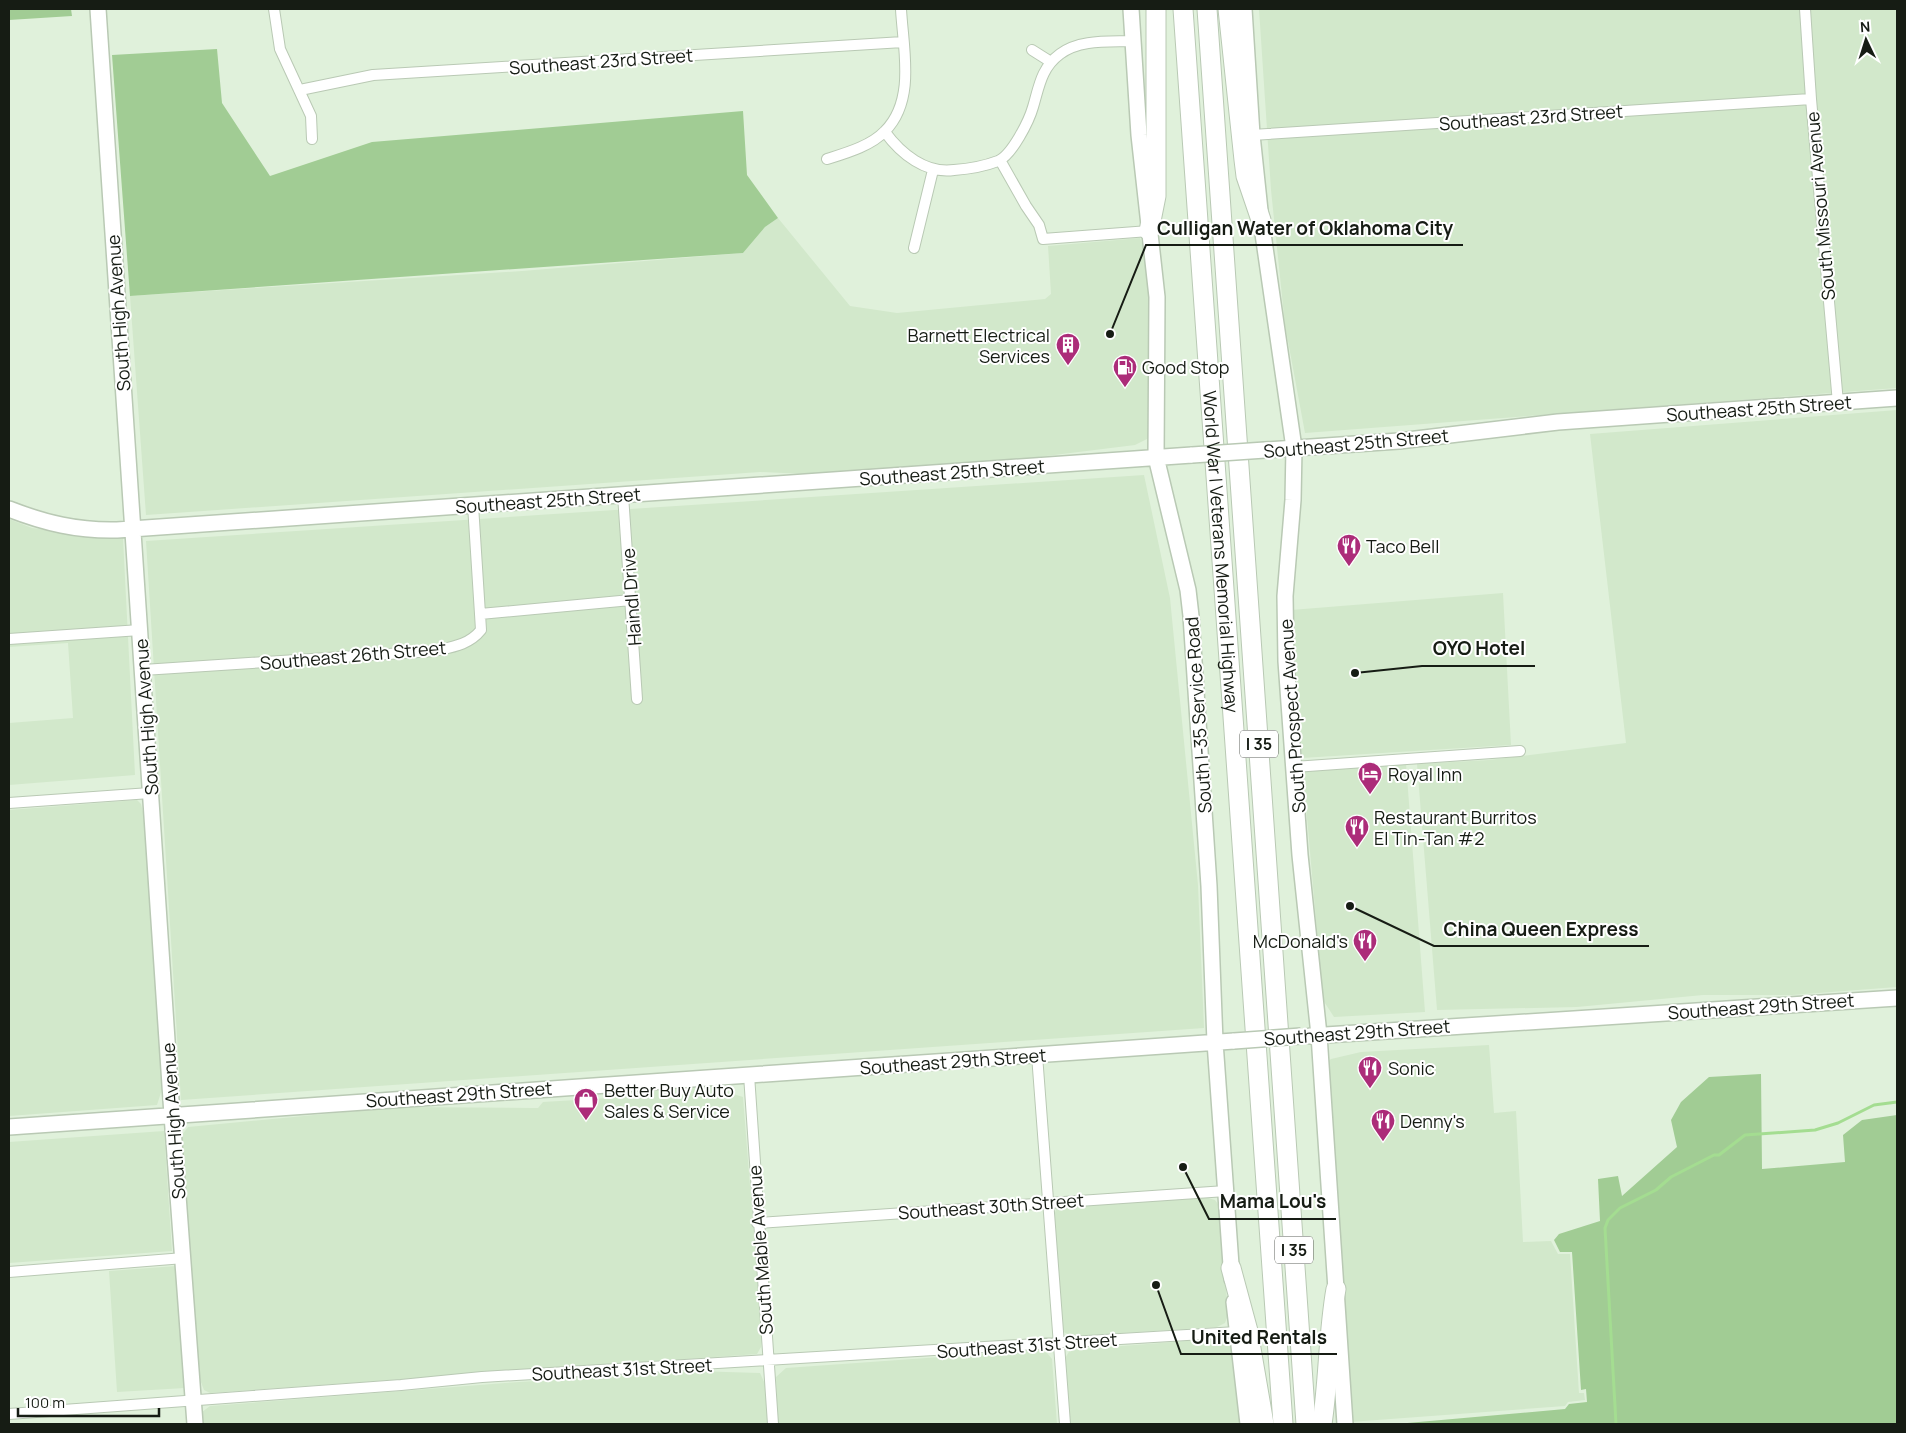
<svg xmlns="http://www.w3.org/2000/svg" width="1906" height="1433" viewBox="0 0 1906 1433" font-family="Manrope,sans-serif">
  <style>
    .built { fill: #d2e8cb }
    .green { fill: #a1cc94 }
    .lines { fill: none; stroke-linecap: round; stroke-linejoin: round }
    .stream { stroke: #a4dd91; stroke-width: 3 }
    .street-casing { stroke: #b9c9b4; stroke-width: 12 }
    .secondary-casing { stroke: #b9c9b4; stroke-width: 18 }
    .highway-casing { stroke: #b9c9b4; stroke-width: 21 }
    .street { stroke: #fff; stroke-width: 10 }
    .secondary { stroke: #fff; stroke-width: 15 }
    .highway { stroke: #fff; stroke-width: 19 }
    .secondary-bridge-casing { stroke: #b9c9b4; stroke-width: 18; stroke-linecap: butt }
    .secondary-bridge { stroke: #fff; stroke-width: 15 }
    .labels { text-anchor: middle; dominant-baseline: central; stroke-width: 4; stroke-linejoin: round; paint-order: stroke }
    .shield { fill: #fff; stroke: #5c605a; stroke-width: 1 }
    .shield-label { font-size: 16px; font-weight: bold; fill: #161c14 }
    .street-label { font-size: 18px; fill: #161c14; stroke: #fff }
    .poi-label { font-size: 18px; fill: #161c14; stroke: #fff; text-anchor: start }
    .leader { fill: none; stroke: #161c14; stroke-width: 2 }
    .callout-dot { fill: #161c14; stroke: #fff; stroke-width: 2 }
    .callout-label { font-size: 19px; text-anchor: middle; font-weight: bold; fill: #161c14; stroke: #fff; stroke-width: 4; stroke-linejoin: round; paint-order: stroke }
  </style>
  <rect width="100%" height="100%" fill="#e0f1db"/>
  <path class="built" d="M 1259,9 L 1897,9 L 1897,388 L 1305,433 L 1285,325 L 1271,190 Z
    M 778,218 L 850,306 L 897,313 L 1045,299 L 1051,294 L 1048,246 L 1140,238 L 1147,255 L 1150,357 L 1149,438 L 1135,445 L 1013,460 L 806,474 L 760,472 L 146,515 L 130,296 L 522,271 L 743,253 L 765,227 Z
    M 1897,410 L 1897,987 L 1792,995 L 1703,995 L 1577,1007 L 1437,1010 L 1417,764 L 1489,760 L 1626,743 L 1590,434 Z
    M 1144,475 L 1170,598 L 1198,885 L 1204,1028 L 181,1100 L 146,541 Z
    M 9,519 L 32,528 L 123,538 L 135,775 L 9,785 L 9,723 L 73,718 L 68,643 L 9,647 Z
    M 1503,593 L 1511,745 L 1302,758 L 1291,610 Z
    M 1406,764 L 1425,1012 L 1334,1017 L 1323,1000 L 1303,772 Z
    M 137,800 L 141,804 L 145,820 L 164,1083 L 157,1105 L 9,1116 L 9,810 Z
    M 1489,1045 L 1494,1113 L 1516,1111 L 1523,1242 L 1551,1241 L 1558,1254 L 1570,1254 L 1579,1393 L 1584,1393 L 1585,1400 L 1568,1402 L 1565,1406 L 1350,1422 L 1327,1062 L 1331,1059 L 1361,1052 Z
    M 707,1086 L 743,1097 L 762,1338 L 761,1347 L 757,1354 L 210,1393 L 204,1390 L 199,1377 L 180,1148 L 182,1135 L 188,1127 L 398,1107 L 533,1108 L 538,1108 L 543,1102 L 609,1098 L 657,1090 Z
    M 164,1131 L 172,1251 L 9,1263 L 9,1142 Z
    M 1205,1197 L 1215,1200 L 1220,1207 L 1228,1315 L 1225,1323 L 1217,1327 L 1075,1336 L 1065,1333 L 1062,1329 L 1054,1215 L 1057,1207 Z
    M 176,1266 L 185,1388 L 117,1392 L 109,1271 Z
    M 1212,1339 L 1226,1340 L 1232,1346 L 1242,1424 L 1068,1424 L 1064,1360 L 1070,1350 Z
    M 1040,1350 L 1047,1353 L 1052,1359 L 1057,1424 L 778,1424 L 776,1377 L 786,1368 Z
    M 693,1371 L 760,1373 L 765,1384 L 768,1424 L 202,1424 L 202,1412 L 210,1406 L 505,1383 Z"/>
  <path class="green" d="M 9,9 L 71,9 L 72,16 L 9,20 Z
    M 217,49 L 222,103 L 270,176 L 372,142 L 743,111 L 747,175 L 778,218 L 765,227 L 743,253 L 130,296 L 112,55 Z
    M 1761,1074 L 1762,1169 L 1845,1162 L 1843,1135 L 1862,1120 L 1897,1115 L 1897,1424 L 1396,1424 L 1565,1409 L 1569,1404 L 1587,1402 L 1586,1389 L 1581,1390 L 1572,1252 L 1560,1252 L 1554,1240 L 1559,1234 L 1600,1221 L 1598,1179 L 1618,1176 L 1622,1196 L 1677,1147 L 1671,1120 L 1681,1102 L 1709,1077 Z"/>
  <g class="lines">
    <path class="stream" d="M 1616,1424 L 1605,1228 L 1608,1220 L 1620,1208 L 1656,1190 L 1671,1177 L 1714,1155 L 1719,1155 L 1745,1135 L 1815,1130 L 1838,1123 L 1874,1105 L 1897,1102"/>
    <defs>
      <path id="street" d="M 274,9 L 280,49 L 311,116 L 312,139
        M 1805,9 L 1811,99 L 1838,403
        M 1032,50 L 1051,62
        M 300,90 L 373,75 L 903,42
        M 885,132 C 901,154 926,174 954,170 C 968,169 985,166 998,161 C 1012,155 1029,121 1033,107 C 1039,87 1041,68 1060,54 C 1080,39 1109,42 1133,41
        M 1252,135 L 1811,99
        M 827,159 C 846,153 871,146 885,131 C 916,100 903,48 901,9
        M 1000,160 L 1026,206 L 1039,225 L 1043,239 L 1149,231
        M 914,248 L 933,170
        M 623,495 L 637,699
        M 473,505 L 480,614
        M 9,639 L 140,630
        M 143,670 L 434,651 C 452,647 469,645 481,630 L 480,614 L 631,600
        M 1294,767 L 1520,751
        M 9,803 L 150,793
        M 1037,1055 L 1065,1424
        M 749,1075 L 773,1424
        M 757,1223 L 1226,1191
        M 9,1272 L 184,1258
        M 9,1414 L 401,1385 L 482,1377 L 1237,1332"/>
      <path id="secondary" d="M 98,9 L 172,1115 L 195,1424
        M 1131,9 L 1139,135 L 1157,297 L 1156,457 L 1188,590 L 1191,616 L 1209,886 L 1215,1042 L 1232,1279
        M 1244,9 L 1252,135 L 1261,220 L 1294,448 L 1293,500 L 1285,596 L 1286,661 L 1300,855 L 1319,1035 L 1345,1424
        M 1265,450 L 1399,441 L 1558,422 L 1897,398
        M 9,509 C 45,523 78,531 117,530 L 1192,455
        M 1310,1036 L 1897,998
        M 9,1127 L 1234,1041
        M 1234,1302 L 1248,1424"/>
      <g id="highway">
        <path id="s1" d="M 1183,9 L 1283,1424"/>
        <path d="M 1207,9 L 1306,1424"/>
        <path d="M 1228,9 L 1244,160 L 1246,176 L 1261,220"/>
        <path d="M 1149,231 L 1156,196 L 1156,9"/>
        <path d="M 1231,1268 L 1248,1331 L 1264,1424"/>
        <path d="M 1322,1424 C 1329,1378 1328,1334 1336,1289"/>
      </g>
    </defs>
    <use href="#street" class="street-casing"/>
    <use href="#secondary" class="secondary-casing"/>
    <use href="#highway" class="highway-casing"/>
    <use href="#street" class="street"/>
    <use href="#secondary" class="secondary"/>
    <use href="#highway" class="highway"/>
    <defs>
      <path id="secondary-bridge" d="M 1192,455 L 1265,450
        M 1234,1041 L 1301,1036"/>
    </defs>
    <use href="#secondary-bridge" class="secondary-bridge-casing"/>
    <use href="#secondary-bridge" class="secondary-bridge"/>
  </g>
  <defs>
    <symbol id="building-pin" viewBox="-11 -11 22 30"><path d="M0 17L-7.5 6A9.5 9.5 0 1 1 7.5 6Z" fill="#ac2c79" stroke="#fff"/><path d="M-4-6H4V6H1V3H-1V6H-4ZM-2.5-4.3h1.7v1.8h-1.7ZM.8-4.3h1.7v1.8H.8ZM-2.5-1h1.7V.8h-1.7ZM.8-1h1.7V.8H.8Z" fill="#fff"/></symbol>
    <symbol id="fuel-pin" viewBox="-11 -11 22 30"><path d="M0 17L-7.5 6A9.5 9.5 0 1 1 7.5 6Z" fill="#ac2c79" stroke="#fff"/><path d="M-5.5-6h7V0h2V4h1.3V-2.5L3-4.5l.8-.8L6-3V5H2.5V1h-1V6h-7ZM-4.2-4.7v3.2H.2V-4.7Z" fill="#fff"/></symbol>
    <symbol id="restaurant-pin" viewBox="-11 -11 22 30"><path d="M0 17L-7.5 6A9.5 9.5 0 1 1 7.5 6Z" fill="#ac2c79" stroke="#fff"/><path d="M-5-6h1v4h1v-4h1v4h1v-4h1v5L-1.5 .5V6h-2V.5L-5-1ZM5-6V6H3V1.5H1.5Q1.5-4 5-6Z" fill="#fff"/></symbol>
    <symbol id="hotel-pin" viewBox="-11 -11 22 30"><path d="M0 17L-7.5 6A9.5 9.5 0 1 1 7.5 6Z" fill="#ac2c79" stroke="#fff"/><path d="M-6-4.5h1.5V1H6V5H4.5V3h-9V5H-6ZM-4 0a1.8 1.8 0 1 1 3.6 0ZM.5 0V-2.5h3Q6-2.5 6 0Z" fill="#fff"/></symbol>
    <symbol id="shop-pin" viewBox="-11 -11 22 30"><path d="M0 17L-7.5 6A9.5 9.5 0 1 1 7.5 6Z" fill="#ac2c79" stroke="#fff"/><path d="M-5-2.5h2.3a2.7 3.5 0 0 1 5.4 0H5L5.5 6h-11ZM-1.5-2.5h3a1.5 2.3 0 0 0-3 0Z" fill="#fff"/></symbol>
  </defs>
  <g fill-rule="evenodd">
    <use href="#building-pin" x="1054" y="331" width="28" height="38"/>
    <use href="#fuel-pin" x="1111" y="353" width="28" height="38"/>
    <use href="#restaurant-pin" x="1335" y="532" width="28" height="38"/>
    <use href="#hotel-pin" x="1356" y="760" width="28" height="38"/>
    <use href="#restaurant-pin" x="1343" y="813" width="28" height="38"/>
    <use href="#restaurant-pin" x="1351" y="927" width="28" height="38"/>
    <use href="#restaurant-pin" x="1356" y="1054" width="28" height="38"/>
    <use href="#shop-pin" x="572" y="1086" width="28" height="38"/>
    <use href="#restaurant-pin" x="1369" y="1107" width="28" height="38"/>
  </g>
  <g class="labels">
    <g class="shield">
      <rect x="1240" y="730.5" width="38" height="27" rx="4"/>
      <rect x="1275" y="1236.5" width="38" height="27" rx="4"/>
    </g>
    <g class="shield-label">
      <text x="1259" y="744">I 35</text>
      <text x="1294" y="1250">I 35</text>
    </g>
    <g class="street-label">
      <text transform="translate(601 61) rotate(-4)">Southeast 23rd Street</text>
      <text transform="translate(1531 117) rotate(-4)">Southeast 23rd Street</text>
      <text transform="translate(1820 206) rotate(-95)">South Missouri Avenue</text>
      <text transform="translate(118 313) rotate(-94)">South High Avenue</text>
      <text transform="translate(1759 408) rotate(-4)">Southeast 25th Street</text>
      <text transform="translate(1356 443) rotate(-5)">Southeast 25th Street</text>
      <text transform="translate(952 472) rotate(-4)">Southeast 25th Street</text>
      <text transform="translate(548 500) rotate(-4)">Southeast 25th Street</text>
      <text stroke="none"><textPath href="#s1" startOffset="544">World War I Veterans Memorial Highway</textPath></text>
      <text transform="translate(631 597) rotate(-94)">Haindl Drive</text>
      <text transform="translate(353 655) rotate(-5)">Southeast 26th Street</text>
      <text transform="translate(1198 715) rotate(-94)">South I-35 Service Road</text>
      <text transform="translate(1292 716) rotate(-94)">South Prospect Avenue</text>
      <text transform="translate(146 717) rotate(-94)">South High Avenue</text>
      <text transform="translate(1761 1006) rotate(-4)">Southeast 29th Street</text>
      <text transform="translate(1357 1032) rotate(-4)">Southeast 29th Street</text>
      <text transform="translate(953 1061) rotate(-4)">Southeast 29th Street</text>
      <text transform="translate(459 1094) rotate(-4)">Southeast 29th Street</text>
      <text transform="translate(173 1121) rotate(-94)">South High Avenue</text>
      <text transform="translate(991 1206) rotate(-4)">Southeast 30th Street</text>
      <text transform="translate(760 1250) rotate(-94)">South Mable Avenue</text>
      <text transform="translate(1027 1345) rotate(-4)">Southeast 31st Street</text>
      <text transform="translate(622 1369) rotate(-3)">Southeast 31st Street</text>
    </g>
    <g class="poi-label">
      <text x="1050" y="335" text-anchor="end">Barnett Electrical<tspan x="1050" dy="21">Services</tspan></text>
      <text x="1142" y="367">Good Stop</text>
      <text x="1366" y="546">Taco Bell</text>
      <text x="1388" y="774">Royal Inn</text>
      <text x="1374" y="817">Restaurant Burritos<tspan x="1374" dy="21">El Tin-Tan #2</tspan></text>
      <text x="1348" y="941" text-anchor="end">McDonald's</text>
      <text x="1388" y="1068">Sonic</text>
      <text x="604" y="1090">Better Buy Auto<tspan x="604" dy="21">Sales &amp; Service</tspan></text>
      <text x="1400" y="1121">Denny's</text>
    </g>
  </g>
  <path class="leader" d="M1110 334L1146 245H1463M1355 673L1422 666H1535M1350 906L1434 946H1649M1183 1167L1209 1219H1336M1156 1285L1181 1354H1337"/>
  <g class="callout-dot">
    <circle cx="1110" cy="334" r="5"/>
    <circle cx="1355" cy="673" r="5"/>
    <circle cx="1350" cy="906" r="5"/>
    <circle cx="1183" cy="1167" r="5"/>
    <circle cx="1156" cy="1285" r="5"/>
  </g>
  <g class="callout-label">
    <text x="1305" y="235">Culligan Water of Oklahoma City</text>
    <text x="1479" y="655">OYO Hotel</text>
    <text x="1541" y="936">China Queen Express</text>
    <text x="1273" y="1208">Mama Lou's</text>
    <text x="1259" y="1344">United Rentals</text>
  </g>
  <rect width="1906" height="1433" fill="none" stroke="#161c14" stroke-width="20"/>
  <g transform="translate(1866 40) rotate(356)" stroke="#ffffff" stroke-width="4" paint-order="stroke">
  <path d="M0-4L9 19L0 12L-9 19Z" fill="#161c14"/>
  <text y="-8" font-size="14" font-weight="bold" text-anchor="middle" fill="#161c14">N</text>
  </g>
  <path d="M18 1408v8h141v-8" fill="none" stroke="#161c14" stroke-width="2.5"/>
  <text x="25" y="1408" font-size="15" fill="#161c14" stroke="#ffffff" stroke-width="4" paint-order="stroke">100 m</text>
</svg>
